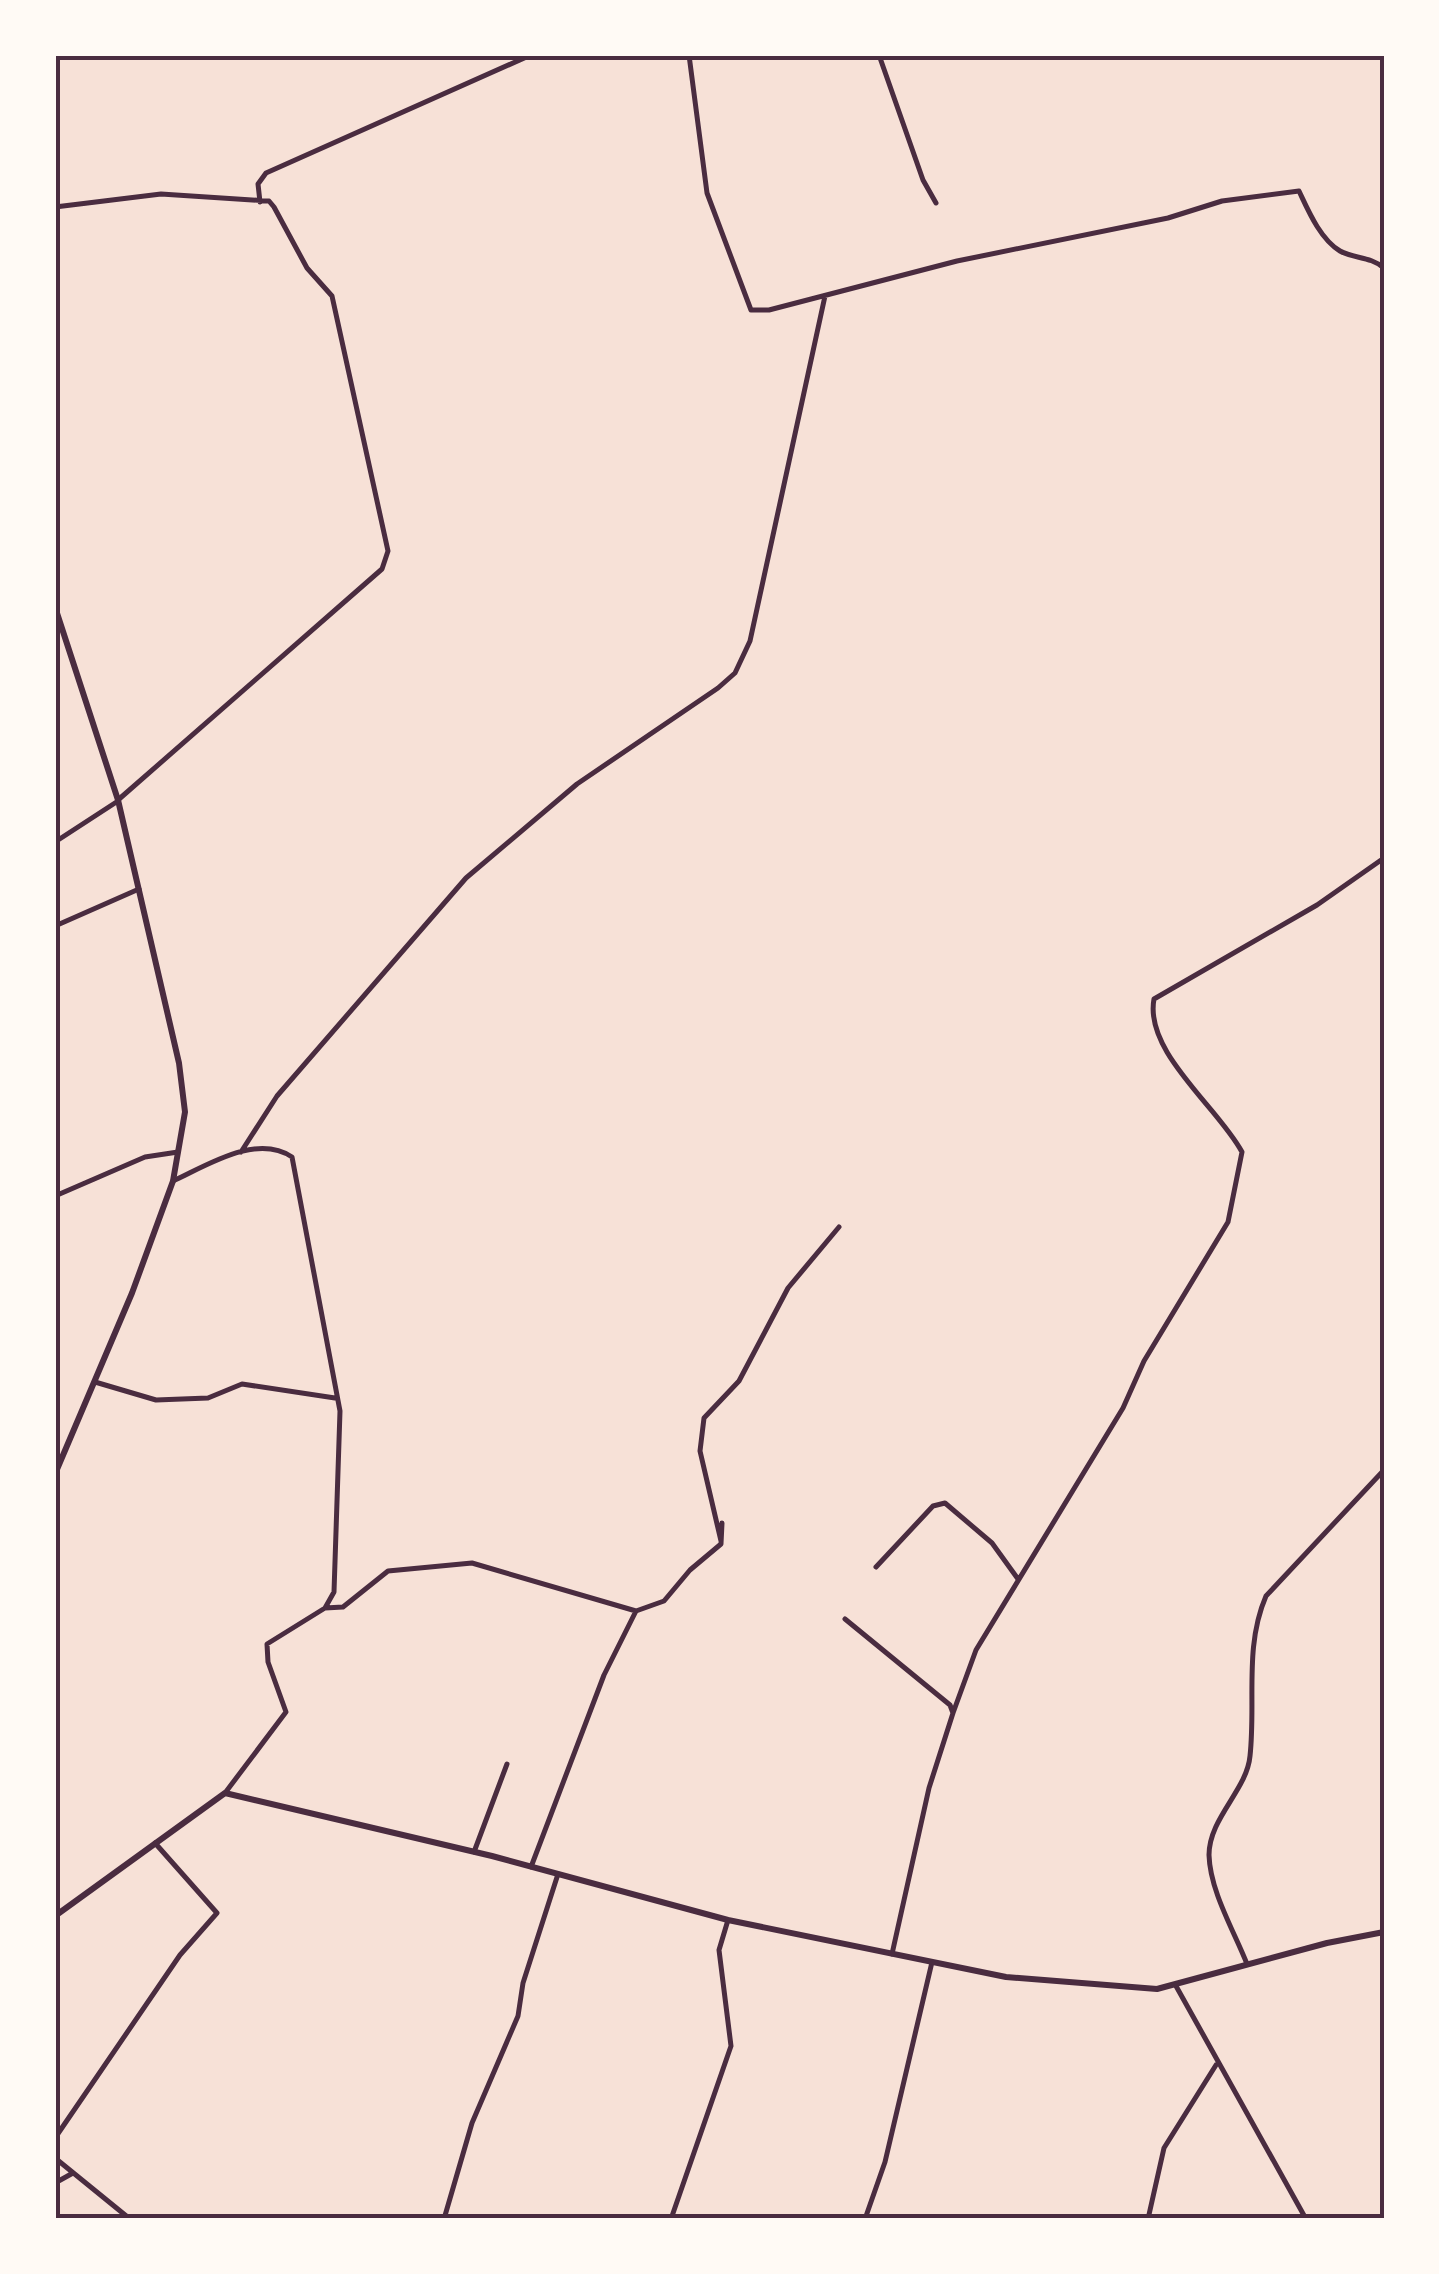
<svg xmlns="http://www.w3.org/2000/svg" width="1439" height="2274" viewBox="0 0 1439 2274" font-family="Overpass,sans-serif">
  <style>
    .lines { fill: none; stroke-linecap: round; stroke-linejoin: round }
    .minor { stroke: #4a2c40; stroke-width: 5 }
    .tertiary { stroke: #4a2c40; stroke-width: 6 }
    .neatline { fill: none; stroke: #4a2c40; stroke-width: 4 }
  </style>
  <rect width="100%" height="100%" fill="#f7e1d7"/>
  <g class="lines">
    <path class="minor" d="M 689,55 L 707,193 L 751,310 L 769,310 L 957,261 L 1168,218 L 1222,201 L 1299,191 C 1308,210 1320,239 1340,251 C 1354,259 1370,256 1384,268
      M 879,55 L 923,180 L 936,203
      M 260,202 L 258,184 L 266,173 L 531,55
      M 55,207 L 161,194 L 269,201 L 274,207 L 307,268 L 332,296 L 388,551 L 382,569 L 118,800
      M 55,842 L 118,801
      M 55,926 L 139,889
      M 241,1152 L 277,1096 L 466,878 L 577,784 L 718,688 L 735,673 L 750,641 L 825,296
      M 173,1181 C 206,1166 256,1133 292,1157 L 340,1411 L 334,1592 L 325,1608 L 267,1644 L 268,1662 L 286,1712 L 225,1793
      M 55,1196 L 145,1157 L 178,1152
      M 95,1382 L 156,1400 L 208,1398 L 242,1384 L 335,1398
      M 721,1541 L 700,1451 L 704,1418 L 739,1381 L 788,1288 L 839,1227
      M 876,1567 L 933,1506 L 945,1503 L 992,1543 L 1018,1579
      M 325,1608 L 343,1607 L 388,1571 L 472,1563 L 636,1611 L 664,1601 L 690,1570 L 721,1544 L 722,1523
      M 845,1619 L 950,1705 L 953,1713 L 929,1788 L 892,1954
      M 953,1713 L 976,1650 L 1123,1408 L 1144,1361 L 1228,1222 L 1242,1152 C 1219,1108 1144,1052 1154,999 L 1317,905 L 1384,858
      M 474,1852 L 507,1764
      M 531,1867 L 604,1675 L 636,1611
      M 1247,1964 C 1234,1931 1210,1891 1209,1855 C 1209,1818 1247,1790 1250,1756 C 1256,1702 1244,1647 1266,1596 L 1384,1470
      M 1176,1986 L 1306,2219
      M 55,2138 L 180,1955 L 217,1913 L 155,1843
      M 55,2158 L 130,2219
      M 55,2183 L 73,2173
      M 444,2219 L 472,2123 L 518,2016 L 523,1983 L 558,1874
      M 671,2219 L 731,2046 L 719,1950 L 728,1920
      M 865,2219 L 885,2162 L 932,1962
      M 1148,2219 L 1164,2148 L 1216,2065"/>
    <path class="tertiary" d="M 55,607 L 118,800 L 179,1063 L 185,1112 L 173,1181 L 132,1293 L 55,1474
      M 55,1916 L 225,1793 L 492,1856 L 728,1920 L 1006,1977 L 1157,1989 L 1327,1943 L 1384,1932"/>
  </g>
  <rect width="1439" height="2274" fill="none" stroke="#fffaf5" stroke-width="115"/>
  <rect x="58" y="58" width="1324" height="2158" class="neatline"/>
</svg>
